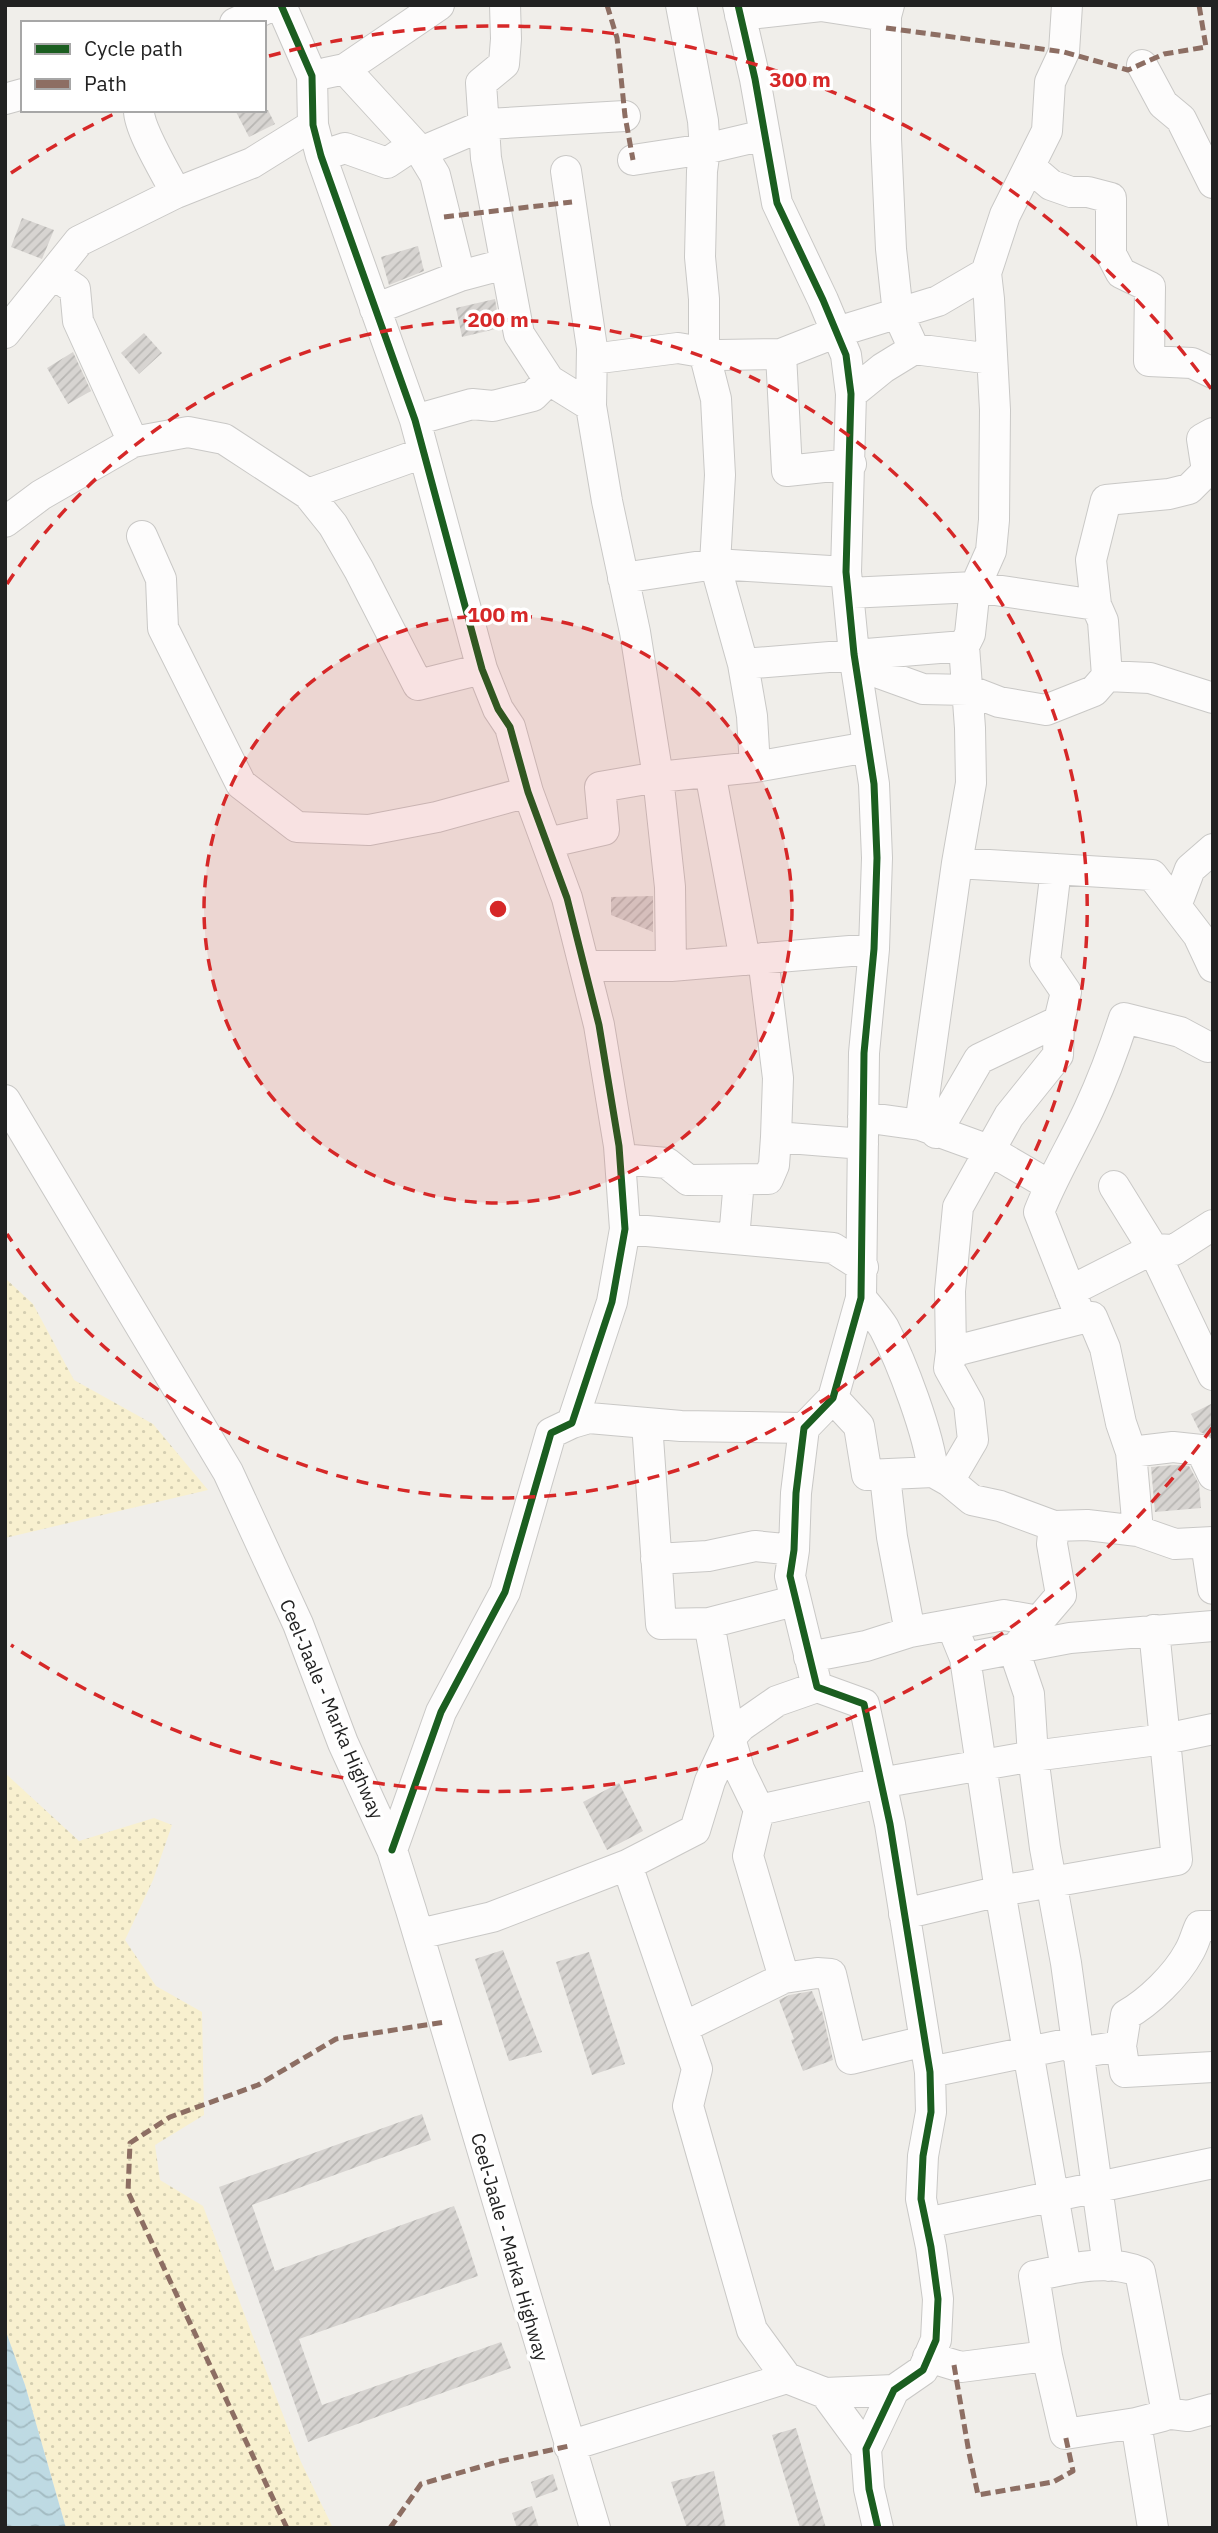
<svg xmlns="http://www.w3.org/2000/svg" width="1218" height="2533" viewBox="0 0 1218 2533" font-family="'IBM Plex Sans',sans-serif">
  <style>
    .sand { fill: url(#sand-dots) }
    .water { fill: url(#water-waves) }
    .building { fill: url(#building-hatch) }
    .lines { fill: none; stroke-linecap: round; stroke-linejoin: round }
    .minor-casing { stroke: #c9c8c6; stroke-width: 32 }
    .minor { stroke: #fdfcfc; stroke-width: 30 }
    .quiet { stroke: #8d6e63; stroke-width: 5; stroke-dasharray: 10 5; stroke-linecap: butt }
    .cycleway-casing { stroke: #fff; stroke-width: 11 }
    .cycleway { stroke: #1b5e20; stroke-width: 7 }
    .ring { fill: none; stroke: #d62828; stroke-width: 3.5; stroke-dasharray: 12 9 }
    .labels { text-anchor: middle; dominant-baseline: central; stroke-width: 7; stroke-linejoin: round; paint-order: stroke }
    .street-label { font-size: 19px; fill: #222; stroke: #fff }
    .centre { fill: #d62828; stroke: #fff; stroke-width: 3.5 }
    .ring-label { font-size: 21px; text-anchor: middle; font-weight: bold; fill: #d62828; stroke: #fff; stroke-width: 7; stroke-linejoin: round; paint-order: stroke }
  </style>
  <defs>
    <pattern id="sand-dots" width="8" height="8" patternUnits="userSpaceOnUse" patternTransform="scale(1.75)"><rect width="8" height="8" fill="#f8f0cf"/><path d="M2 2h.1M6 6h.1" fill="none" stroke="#d4ceb1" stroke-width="1.8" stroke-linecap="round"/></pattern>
    <pattern id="water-waves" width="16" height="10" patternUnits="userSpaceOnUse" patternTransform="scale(1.75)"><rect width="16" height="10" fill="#bedae3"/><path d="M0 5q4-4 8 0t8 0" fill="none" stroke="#a3bbc2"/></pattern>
    <pattern id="building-hatch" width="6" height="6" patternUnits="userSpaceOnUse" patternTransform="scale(1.75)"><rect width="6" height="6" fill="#d7d4d1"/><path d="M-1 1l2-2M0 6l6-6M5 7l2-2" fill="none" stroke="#b8b6b3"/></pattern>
  </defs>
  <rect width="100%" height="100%" fill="#f0eeea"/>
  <path class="sand" d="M 5,1278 L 33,1304 L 74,1380 L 153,1424 L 208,1490 L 5,1538 Z
    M 5,1773 L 79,1841 L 154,1818 L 172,1825 L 153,1880 L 125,1940 L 156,1986 L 202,2012 L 204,2115 L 155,2145 L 160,2180 L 203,2206 L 301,2462 L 333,2528 L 66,2528 L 25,2385 L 5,2329 Z"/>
  <path class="water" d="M 5,2329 L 25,2385 L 66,2528 L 5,2528 Z"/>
  <path class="building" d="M 235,110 L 268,110 L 275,124 L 249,137 Z
    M 22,218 L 54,230 L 42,259 L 11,247 Z
    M 418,246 L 424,271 L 389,285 L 381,257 Z
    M 495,299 L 500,328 L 462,337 L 456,308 Z
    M 144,333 L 162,353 L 139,374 L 121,353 Z
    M 73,352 L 91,391 L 68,404 L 47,368 Z
    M 653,896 L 653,932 L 611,915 L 611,897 Z
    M 1213,1403 L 1213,1438 L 1200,1432 L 1191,1414 Z
    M 1175,1465 L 1189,1466 L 1199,1484 L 1201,1508 L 1155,1512 L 1151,1467 Z
    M 619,1783 L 643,1831 L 607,1850 L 583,1802 Z
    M 503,1950 L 542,2052 L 509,2061 L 475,1959 Z
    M 589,1952 L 625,2064 L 592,2075 L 556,1962 Z
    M 812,1991 L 820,2011 L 822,2011 L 833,2060 L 803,2071 L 791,2040 L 794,2039 L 779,2000 L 789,1995 Z
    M 422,2114 L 431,2140 L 252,2205 L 275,2271 L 454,2206 L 464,2233 L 478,2276 L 299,2339 L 322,2405 L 501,2342 L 511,2368 L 308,2442 L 219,2187 Z
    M 796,2428 L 826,2528 L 800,2528 L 772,2435 Z
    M 714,2471 L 726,2528 L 687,2528 L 671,2482 Z
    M 553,2474 L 558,2490 L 536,2498 L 531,2482 Z
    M 532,2506 L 539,2528 L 517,2528 L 512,2513 Z"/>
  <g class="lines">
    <defs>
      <path id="minor" d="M 281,5 L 312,76 L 313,125 L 321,156 L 415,420 L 482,669 L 498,709 L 510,727 L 528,792 L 567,898 L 599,1025 L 619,1146 L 625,1229 L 612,1302 L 572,1423 L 551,1433 L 505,1592 L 441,1712 L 392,1850
        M 505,5 L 506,39 L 504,64 L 481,83 L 486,158 L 519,334 L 549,380 L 591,406
        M 681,5 L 703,121 L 705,149 L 702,171 L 700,257 L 704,299 L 704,352 L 716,399 L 720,475 L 715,564 L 743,664 L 752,716 L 755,767
        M 738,5 L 755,79 L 777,203 L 823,300 L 846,355 L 851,394 L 846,572 L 854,654 L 874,784 L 877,858 L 874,949 L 864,1053 L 861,1298 L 833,1398 L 804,1428 L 796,1493 L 794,1550 L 790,1576 L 817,1687 L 864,1704 L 890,1824 L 930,2072 L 931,2112 L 923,2156 L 921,2199 L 931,2247 L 938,2299 L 936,2340 L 923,2370 L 894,2390 L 866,2449 L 869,2489 L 878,2528
        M 889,5 L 886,16 L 886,139 L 891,249 L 898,314 L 914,349
        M 740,15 L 821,6 L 886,16
        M 235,23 L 274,5
        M 1142,65 L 1163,104 L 1181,119 L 1213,183
        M 345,69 L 421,152 L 435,175 L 460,276
        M 326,73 L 345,69 L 439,5
        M 5,99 L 23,94
        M 139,110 C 138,128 167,175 176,193
        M 421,152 L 487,124 L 625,116
        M 321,156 L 345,148 L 387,163 L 414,145
        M 633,160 L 705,149 L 764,135
        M 1030,167 L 1051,185 L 1071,192 L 1088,192 L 1111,198 L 1111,254 L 1121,273 L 1150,287 L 1149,361 L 1192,363 L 1213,373
        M 566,171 L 592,348 L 591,406 L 607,501 L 635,632 L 658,777 L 670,887 L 671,966
        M 53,274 L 75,289 L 78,321 L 133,442
        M 375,309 L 460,276 L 505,264
        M 5,333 L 79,241 L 176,193 L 252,163 L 313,125
        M 592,359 L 678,348 L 719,355 L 781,354
        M 851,394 L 883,368 L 914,349 L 992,359
        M 415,420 L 472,404 L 493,406 L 533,396 L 549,380
        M 851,464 L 787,471 L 781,354 L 837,332 L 938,301 L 986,273
        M 308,494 L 423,453
        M 5,522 L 41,495 L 133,442 L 188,432 L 224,439 L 308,494 L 333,525 L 359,570 L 418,685 L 482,669
        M 142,536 L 161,579 L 163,628 L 241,784 L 297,827 L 369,830 L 437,817 L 528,792
        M 623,578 L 715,564 L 846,572
        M 848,593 L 975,587 L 1096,605
        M 854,654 L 876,672 L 923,689 L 968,690 L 999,702 L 1046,710 L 1094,691 L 1107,676 L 1150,678 L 1213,698
        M 743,664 L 964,646
        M 1107,676 L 1103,621 L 1096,605 L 1091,560 L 1106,500 L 1169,494 L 1189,489 L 1207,471 L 1202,439 L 1213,433
        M 710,772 L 745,960
        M 547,843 L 604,830 L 600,787 L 658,777 L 755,767 L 868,747
        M 957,863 L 1152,875 L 1198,935 L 1213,967
        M 1176,906 L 1190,869 L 1213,849
        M 763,958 L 778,1078 L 776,1137
        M 585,966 L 671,966 L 874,949
        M 1208,1047 L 1180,1032 L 1124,1018 C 1114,1049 1103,1079 1089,1109 C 1073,1144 1053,1176 1039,1212 L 1077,1308 L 1084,1318 L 1092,1317 L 1105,1348 L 1121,1423 L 1131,1452 L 1173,1447 L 1201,1450 L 1213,1475
        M 5,1100 L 228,1472 L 298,1624 L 343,1743 L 392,1850 L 411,1910 L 595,2528
        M 863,1117 L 920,1125 L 989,1150 L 1049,1185
        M 920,1125 L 957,863 L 971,783 L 970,728 L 964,646 L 970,634 L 975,587 L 991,551 L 994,520 L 995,410 L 989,299 L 986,273 L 1005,215 L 1047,131 L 1050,82 L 1064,52 L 1067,5
        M 936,1133 L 979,1059 L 1059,1021
        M 620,1159 L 667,1163 L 688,1180 L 768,1179 L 774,1165 L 776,1137 L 863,1144
        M 1114,1186 L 1153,1249 L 1213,1375
        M 625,1229 L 833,1248 L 863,1267
        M 734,1239 L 739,1180
        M 1070,1291 L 1153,1249 L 1174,1250 L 1213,1225
        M 861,1298 C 869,1308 878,1318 884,1328 C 902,1363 929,1434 933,1472 L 949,1481 L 972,1500 L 1000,1506 L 1054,1526 L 1087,1525 L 1138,1531 L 1175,1544 L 1213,1542
        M 951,1352 L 1084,1318
        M 833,1398 L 859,1426 L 867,1475 L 933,1472
        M 572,1423 L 589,1418 L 681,1426 L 804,1428
        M 647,1423 L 661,1624 L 709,1623 L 794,1601
        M 1131,1452 L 1138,1531
        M 885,1476 L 892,1537 L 910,1632
        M 949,1481 L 973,1440 L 969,1404 L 949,1368 L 951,1352 L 950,1291 L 958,1207 L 1009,1116 L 1058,1055 L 1059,1021 L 1066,992 L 1045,961 L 1056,869
        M 1054,1526 L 1052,1544 L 1061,1595 L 1014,1650 L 1029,1694 L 1033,1756 L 1045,1848 L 1066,1963 L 1108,2266
        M 1206,1543 L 1213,1589
        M 656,1559 L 708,1556 L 755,1546 L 794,1550
        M 952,1626 L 965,1658 L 1000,1891 L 1066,2269
        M 809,1657 L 866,1646 L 910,1632 L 1004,1615 L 1039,1621
        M 965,1658 L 1070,1638 L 1213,1626
        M 759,1810 L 880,1783 L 1033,1756 L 1165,1739 L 1213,1729
        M 627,1865 L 697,2069 L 688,2106 L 752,2330 L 787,2378 L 825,2393 L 894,2390
        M 904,1914 L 1000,1891 L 1177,1860 L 1154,1630
        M 419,1934 L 492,1917 L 627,1865 L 695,1830 L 710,1781 L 730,1738 L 741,1726 L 777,1701 L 817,1687
        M 784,1978 L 817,1973 L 831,1974 L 851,2059 L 925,2041
        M 684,2027 L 784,1978 L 748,1856 L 759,1810 L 739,1769 L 730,1738 L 709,1623
        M 1121,2046 L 1125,2072 L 1213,2067
        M 1077,2053 L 1121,2046 L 1126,2015 C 1149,2002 1176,1976 1189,1952 C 1194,1944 1196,1934 1200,1926 L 1213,1926
        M 930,2072 L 1077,2042
        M 926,2223 L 1213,2163
        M 928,2357 L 961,2367 L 1047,2356 L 1034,2276 C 1068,2269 1107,2258 1140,2272 L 1166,2408 L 1163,2416 L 1136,2423 L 1065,2434 L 1047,2356
        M 825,2393 L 866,2449
        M 1164,2413 L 1188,2416 L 1213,2409
        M 1136,2423 L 1153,2528
        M 569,2446 L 787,2378"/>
    </defs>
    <use href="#minor" class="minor-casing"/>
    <use href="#minor" class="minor"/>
    <path class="quiet" d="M 607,5 L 617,38 L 625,116 L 633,160
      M 886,28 L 1064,52 L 1128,70 L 1164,54 L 1206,47 L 1199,5
      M 444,217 L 572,202
      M 954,2365 L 969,2453 L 978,2495 L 1053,2482 L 1073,2471 L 1065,2434
      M 287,2528 L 128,2192 L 130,2143 L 170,2117 L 258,2085 L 336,2039 L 445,2022
      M 390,2528 L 421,2484 L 497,2462 L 569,2446"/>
    <defs>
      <path id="cycleway" d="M 281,5 L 312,76 L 313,125 L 321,156 L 415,420 L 482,669 L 498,709 L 510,727 L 528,792 L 567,898 L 599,1025 L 619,1146 L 625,1229 L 612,1302 L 572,1423 L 551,1433 L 505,1592 L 441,1712 L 392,1850
        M 738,5 L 755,79 L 777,203 L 823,300 L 846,355 L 851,394 L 846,572 L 854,654 L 874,784 L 877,858 L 874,949 L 864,1053 L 861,1298 L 833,1398 L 804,1428 L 796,1493 L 794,1550 L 790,1576 L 817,1687 L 864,1704 L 890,1824 L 930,2072 L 931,2112 L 923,2156 L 921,2199 L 931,2247 L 938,2299 L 936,2340 L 923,2370 L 894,2390 L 866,2449 L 869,2489 L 878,2528"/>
    </defs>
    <use href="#cycleway" class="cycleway-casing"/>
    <use href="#cycleway" class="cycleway"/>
  </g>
  <circle cx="498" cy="909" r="294" fill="#d62828" fill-opacity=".12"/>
  <g class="ring">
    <circle cx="498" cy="909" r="294"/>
    <path d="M7 584A589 589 0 1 1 7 1234"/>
    <path d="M1212 1428A883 883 0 0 1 11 1645M11 173A883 883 0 0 1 118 112M269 56A883 883 0 0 1 1212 390"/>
  </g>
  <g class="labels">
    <g class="street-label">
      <text transform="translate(332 1709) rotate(67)">Ceel-Jaale - Marka Highway</text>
      <text transform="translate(510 2247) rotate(74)">Ceel-Jaale - Marka Highway</text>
    </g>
  </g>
  <circle cx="498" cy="909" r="10" class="centre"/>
  <g class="ring-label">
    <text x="800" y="87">300 m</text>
    <text x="498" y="327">200 m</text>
    <text x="498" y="622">100 m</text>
  </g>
  <rect width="1218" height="2533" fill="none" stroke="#222222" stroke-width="14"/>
  <rect x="21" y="21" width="245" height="91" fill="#ffffff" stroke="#a7a7a7" stroke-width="2"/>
  <rect x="35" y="44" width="35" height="10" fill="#1b5e20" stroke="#a7a7a7" stroke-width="2"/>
  <text x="84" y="56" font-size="21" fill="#222222">Cycle path</text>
  <rect x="35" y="79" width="35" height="10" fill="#8d6e63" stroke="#a7a7a7" stroke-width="2"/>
  <text x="84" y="91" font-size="21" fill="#222222">Path</text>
</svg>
